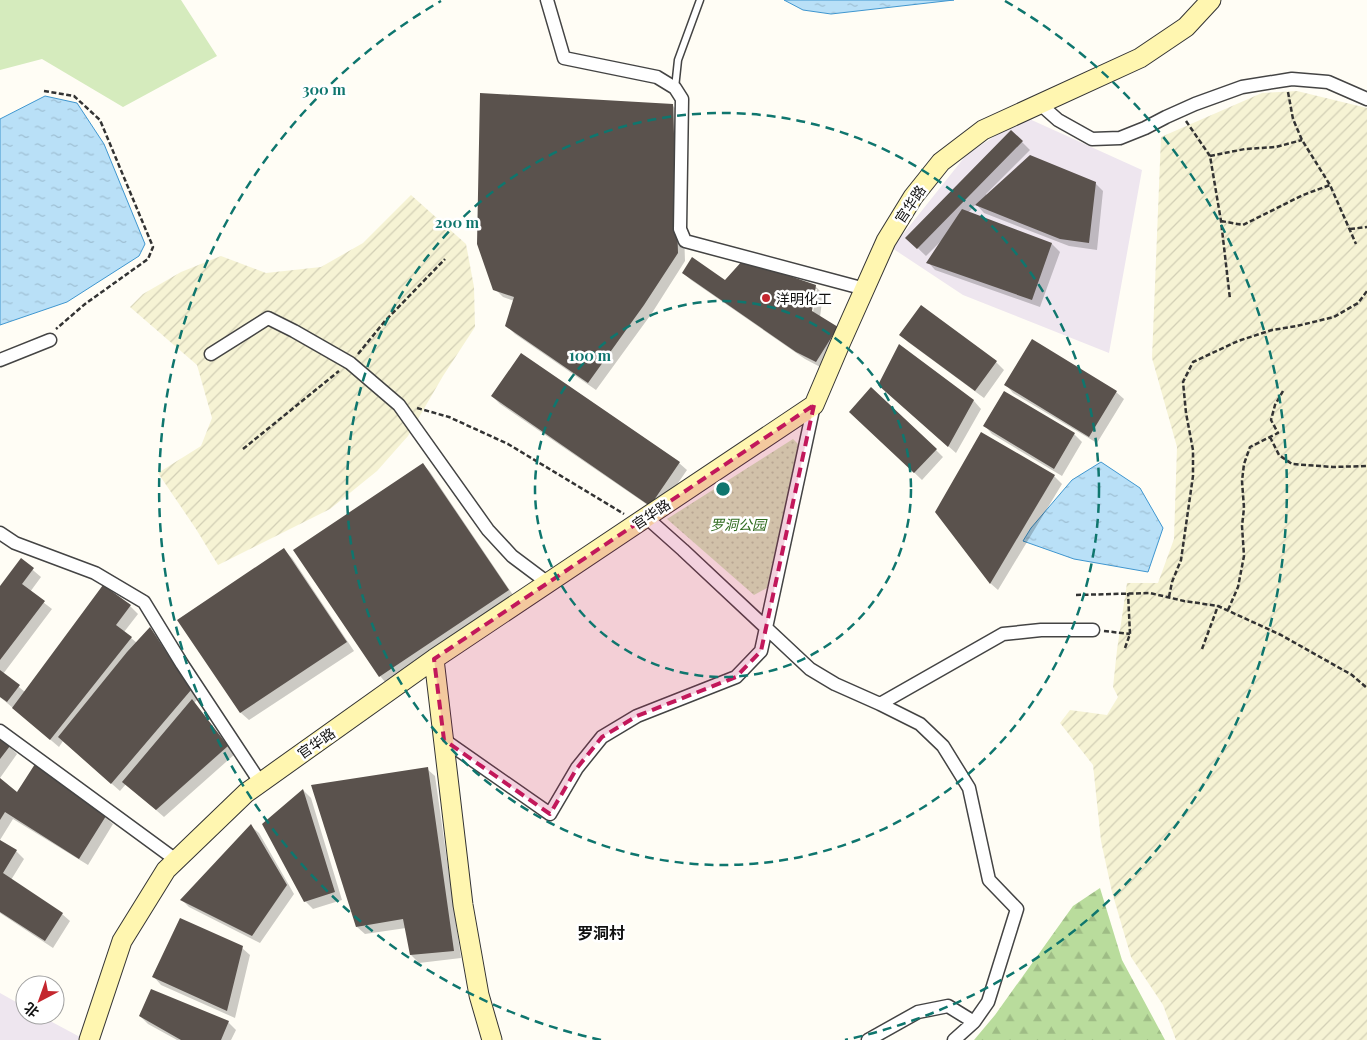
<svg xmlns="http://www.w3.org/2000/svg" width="1367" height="1040" viewBox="0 0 1367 1040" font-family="'Playfair Display','Noto Sans SC',serif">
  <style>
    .industrial { fill: #eee6ef }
    .farmland { fill: url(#farmland-furrows) }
    .grass { fill: #d5ebbd }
    .forest { fill: url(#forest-firs) }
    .park { fill: url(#park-dots) }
    .water { fill: url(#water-ripples); stroke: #3f96cf }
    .shadow { fill: #0003; fill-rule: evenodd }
    .building { fill: #5a524d }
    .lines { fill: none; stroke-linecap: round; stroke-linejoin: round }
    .lane-casing { stroke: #444; stroke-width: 9 }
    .street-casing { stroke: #444; stroke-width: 15 }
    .secondary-casing { stroke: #333; stroke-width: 21 }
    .path { stroke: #333; stroke-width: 2.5; stroke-dasharray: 5 2.5; stroke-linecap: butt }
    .lane { stroke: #fff; stroke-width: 6 }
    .street { stroke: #fff; stroke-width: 12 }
    .secondary { stroke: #fff6b0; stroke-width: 19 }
    .marked { fill: #c2185b; fill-opacity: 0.2; stroke: #c2185b; stroke-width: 4; stroke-dasharray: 10 6; stroke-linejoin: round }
    .ring { fill: none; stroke: #0f766e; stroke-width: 2.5; stroke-dasharray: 9 6 }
    .poi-dot { fill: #c4262e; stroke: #fff; stroke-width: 2 }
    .labels { text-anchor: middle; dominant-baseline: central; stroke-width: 5; stroke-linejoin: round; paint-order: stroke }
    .street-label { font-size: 14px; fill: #111; stroke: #fff }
    .poi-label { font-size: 14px; fill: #111; stroke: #fff; text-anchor: start }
    .park-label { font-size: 14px; font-style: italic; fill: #2f6b1f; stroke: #fff }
    .quarter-label { font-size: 16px; font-weight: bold; fill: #111; stroke: #fff }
    .centre { fill: #0f766e; stroke: #fff; stroke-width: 2.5 }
    .ring-label { font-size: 15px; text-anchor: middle; font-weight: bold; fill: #0f766e; stroke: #fff; stroke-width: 5; stroke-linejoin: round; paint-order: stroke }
  </style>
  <defs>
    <pattern id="farmland-furrows" width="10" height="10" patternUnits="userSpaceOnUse" patternTransform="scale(1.25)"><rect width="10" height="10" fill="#f6f3d4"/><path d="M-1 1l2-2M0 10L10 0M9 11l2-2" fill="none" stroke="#d2cfb5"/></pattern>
    <pattern id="forest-firs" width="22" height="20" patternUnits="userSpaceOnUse" patternTransform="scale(1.25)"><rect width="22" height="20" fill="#b9dc9c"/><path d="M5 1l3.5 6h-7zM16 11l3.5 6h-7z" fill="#9ebc85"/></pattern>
    <pattern id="park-dots" width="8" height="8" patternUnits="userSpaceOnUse" patternTransform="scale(1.25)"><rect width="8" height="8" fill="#d5ebbd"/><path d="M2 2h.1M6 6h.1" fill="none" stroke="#b6c8a1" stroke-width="1.8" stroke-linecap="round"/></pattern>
    <pattern id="water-ripples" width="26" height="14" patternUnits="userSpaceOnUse" patternTransform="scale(1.25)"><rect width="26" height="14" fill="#b9e0f7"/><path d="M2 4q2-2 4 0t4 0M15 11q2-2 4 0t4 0" fill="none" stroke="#9ebfd3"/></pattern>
  </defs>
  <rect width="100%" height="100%" fill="#fffdf5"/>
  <path class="industrial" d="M 1025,117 L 1142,170 L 1109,353 L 963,295 L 892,248 L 967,154 Z
    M 0,993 L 25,1007 L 25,1015 L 39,1015 L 80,1037 L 78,1040 L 0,1040 Z"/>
  <path class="farmland" d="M 1297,91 L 1367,108 L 1367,1040 L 1176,1040 L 1163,1005 L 1131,957 L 1112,892 L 1101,841 L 1093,765 L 1060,723 L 1070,710 L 1107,715 L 1118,697 L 1113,687 L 1117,650 L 1127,583 L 1158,583 L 1174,539 L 1177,447 L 1152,358 L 1161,137 L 1262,93 Z
    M 411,195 L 466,244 L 474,287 L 475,327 L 443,376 L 408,436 L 377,471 L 330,509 L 218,565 L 196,529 L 158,473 L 201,446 L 212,418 L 197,365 L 130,307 L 143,294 L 181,272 L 221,256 L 266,273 L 321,267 L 363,243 Z"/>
  <path class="grass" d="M 0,0 L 181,0 L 217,56 L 123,107 L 42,59 L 0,70 Z"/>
  <path class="forest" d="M 1100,888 L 1122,960 L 1165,1040 L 974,1040 L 995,1015 L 1073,906 Z"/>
  <path class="park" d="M 793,439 L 799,445 L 767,588 L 754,595 L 667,519 Z"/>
  <path class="water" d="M 784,0 L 954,0 L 831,14 L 803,10 Z
    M 45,96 L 77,103 L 104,144 L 145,244 L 139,256 L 67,302 L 0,325 L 0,119 Z
    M 1101,462 L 1140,488 L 1163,528 L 1148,572 L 1074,559 L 1023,541 L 1031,528 L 1072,480 Z"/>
  <path class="shadow" d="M 672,105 L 680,113 L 685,261 L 652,313 L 596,390 L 515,334 L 507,326 L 514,301 L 503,297 L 495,289 Z
    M 1011,131 L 1030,150 L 986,194 L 987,196 L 1095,183 L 1103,191 L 1097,250 L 1069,246 L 984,213 L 976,204 L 968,213 L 1052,244 L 1060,252 L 1040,307 L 935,270 L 928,262 L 942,242 L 941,241 L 926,256 L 907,238 Z
    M 683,273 L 725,282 L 815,286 L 823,294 L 820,317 L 837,328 L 824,369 L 805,359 L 691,280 ZM 814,289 L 817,289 L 812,318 L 810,317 Z
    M 921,307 L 996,362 L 1004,370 L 984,398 L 908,342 L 901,335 Z
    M 900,346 L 974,401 L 981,409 L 956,453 L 887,392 Z
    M 1006,385 L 1116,392 L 1124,399 L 1097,443 L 1013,393 Z
    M 492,396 L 679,463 L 687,470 L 658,512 L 500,404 Z
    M 858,419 L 936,450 L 943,457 L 922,480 Z
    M 985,426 L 1074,434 L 1082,442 L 1062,476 L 992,434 Z
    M 423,464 L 430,472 L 515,598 L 387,684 L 380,676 Z
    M 1054,476 L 1062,484 L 998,590 L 990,583 Z
    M 284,550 L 292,558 L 354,651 L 249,720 L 241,713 L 179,620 Z
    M 21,560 L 41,577 L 30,592 L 52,609 L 3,674 L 25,692 L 103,586 L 130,606 L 138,614 L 124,632 L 137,643 L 150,629 L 157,636 L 198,699 L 194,703 L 235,754 L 164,817 L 126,784 L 120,791 L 63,741 L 59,747 L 0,697 L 0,588 Z
    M 0,741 L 9,746 L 17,754 L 0,778 Z
    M 427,769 L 435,776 L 461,958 L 419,963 L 411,955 L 406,928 L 365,934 L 357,927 Z
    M 0,779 L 17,794 L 105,817 L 113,824 L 88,865 L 13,819 L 0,840 Z
    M 303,790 L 311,798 L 342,900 L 313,909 L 305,901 Z
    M 251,826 L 259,833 L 294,894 L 260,943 L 189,907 L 182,900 Z
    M 0,842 L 16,851 L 24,859 L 11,880 L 62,914 L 70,921 L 53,948 L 0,913 Z
    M 242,948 L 250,955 L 235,1018 L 161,985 L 154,977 Z
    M 140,1016 L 228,1022 L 236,1030 L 231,1040 L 177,1040 L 148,1024 Z"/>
  <path class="building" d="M 480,93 L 673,104 L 678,253 L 644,305 L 588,383 L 505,326 L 514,297 L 493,290 L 477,244 Z
    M 1011,130 L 1023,141 L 917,249 L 905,238 Z
    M 1030,155 L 1096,182 L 1089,243 L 1060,239 L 975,205 Z
    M 962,209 L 1052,243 L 1032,300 L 926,263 Z
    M 692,257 L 725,280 L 743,260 L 816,285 L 812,311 L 838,327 L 816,362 L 796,352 L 682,273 Z
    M 921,305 L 997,361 L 975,391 L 899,335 Z
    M 1032,339 L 1117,391 L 1089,437 L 1004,385 Z
    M 899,344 L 974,400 L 948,447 L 878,385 Z
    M 521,353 L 680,462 L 650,506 L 491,396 Z
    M 871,387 L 937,449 L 914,473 L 849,412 Z
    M 1004,391 L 1075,433 L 1054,469 L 983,426 Z
    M 981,432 L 1055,475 L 990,584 L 935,512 Z
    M 423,463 L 509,590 L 379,677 L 293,550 Z
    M 284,548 L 347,642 L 240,713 L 177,620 Z
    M 21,558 L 34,568 L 22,584 L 45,601 L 0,660 L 0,586 Z
    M 103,585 L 131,605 L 116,625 L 132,637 L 50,740 L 12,708 Z
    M 150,627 L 191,690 L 111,784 L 58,737 L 127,652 Z
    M 0,670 L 20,685 L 7,702 L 0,697 Z
    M 192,699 L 228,746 L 156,810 L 122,782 Z
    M 0,739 L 10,746 L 0,759 Z
    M 35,764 L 106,816 L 79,859 L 5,812 L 0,820 L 0,778 L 17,792 Z
    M 428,767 L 454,951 L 410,955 L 403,919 L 356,927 L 311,785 Z
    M 303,789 L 335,892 L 304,902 L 262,824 Z
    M 251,824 L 287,885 L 252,936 L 180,900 Z
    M 0,840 L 17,850 L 3,873 L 63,913 L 45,941 L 0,912 Z
    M 180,918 L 243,946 L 227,1011 L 152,977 Z
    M 151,989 L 229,1021 L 221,1040 L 181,1040 L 139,1016 Z"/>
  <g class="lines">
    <defs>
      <path id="lane" d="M 675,88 L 678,60 L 700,0"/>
      <path id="street" d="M 547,0 L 564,58 L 657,77 L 675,88 L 682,99 L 680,229 L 685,241 L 865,289
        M 1040,104 L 1058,120 L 1092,139 L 1120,138 L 1145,128 L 1166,117 L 1195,104 L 1242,87 L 1292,79 L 1328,82 L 1367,99
        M 211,354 L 268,318 L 294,331 L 350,363 L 399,405 L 488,530 L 512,556 L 548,583
        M 0,360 L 50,340
        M 646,517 L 683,550 L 810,669 L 835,684 L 880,704
        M 0,533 L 15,543 L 95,573 L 144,602 L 182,664 L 260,782
        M 0,731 L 176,860
        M 444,740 L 550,814 L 577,768 L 602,737 L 637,716 L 736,677 L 761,651 L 814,405
        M 868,1040 L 918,1012 L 948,1006 L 974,1022 L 988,1002 L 1017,909 L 989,880 L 969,788 L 943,746 L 920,724 L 880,704 L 1003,634 L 1041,630 L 1093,630
        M 954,1040 L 974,1022"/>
      <path id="secondary" d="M 434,659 L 463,905 L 479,995 L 492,1040
        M 89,1040 L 122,941 L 166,870 L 246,793 L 434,659 L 814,405 L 840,344 L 886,241 L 913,197 L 941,162 L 983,130 L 1140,58 L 1186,27 L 1211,0"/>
    </defs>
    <use href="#lane" class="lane-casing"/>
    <use href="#street" class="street-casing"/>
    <use href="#secondary" class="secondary-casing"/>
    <path class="path" d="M 44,91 L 74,96 L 100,120 L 153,247 L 148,259 L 85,304 L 56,329
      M 1288,92 L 1293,119 L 1302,140 L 1330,185 L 1356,244
      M 1186,121 L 1210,156 L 1221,221 L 1230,299
      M 1210,156 L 1245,149 L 1276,147 L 1302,140
      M 1221,221 L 1243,225 L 1303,195 L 1330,185
      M 1350,229 L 1367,227
      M 358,354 L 385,321 L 445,259
      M 417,408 L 449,417 L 508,444 L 624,514
      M 1270,437 L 1279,455 L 1292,464 L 1333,467 L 1367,466
      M 243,449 L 339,371
      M 1076,595 L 1150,593 L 1184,601 L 1218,606 L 1281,635 L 1352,675 L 1367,688
      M 1169,597 L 1172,582 L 1181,560 L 1193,476 L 1193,450 L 1186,413 L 1183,382 L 1193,362 L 1238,341 L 1272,330 L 1297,326 L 1334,317 L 1358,303 L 1367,291
      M 1228,610 L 1238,587 L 1244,556 L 1242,526 L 1244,508 L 1242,481 L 1244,464 L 1250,447 L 1278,433 L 1271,420 L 1275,405 L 1283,391
      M 1104,631 L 1130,634
      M 1125,648 L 1130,634 L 1128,593
      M 1202,649 L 1218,606"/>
    <use href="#lane" class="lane"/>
    <use href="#street" class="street"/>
    <use href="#secondary" class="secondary"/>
  </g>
  <path class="marked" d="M 814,405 L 761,651 L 736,677 L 637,716 L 602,737 L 577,768 L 550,814 L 444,740 L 434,659 Z"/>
  <g class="ring">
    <circle cx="723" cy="489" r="188"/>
    <circle cx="723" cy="489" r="376"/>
    <path d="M601 1040A564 564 0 0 1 441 1M1005 1A564 564 0 0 1 845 1040"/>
  </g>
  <circle class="poi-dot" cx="766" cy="298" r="5"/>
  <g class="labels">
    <g class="street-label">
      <text transform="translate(910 204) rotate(-56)">官华路</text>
      <text transform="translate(651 514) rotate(-34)">官华路</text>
      <text transform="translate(316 743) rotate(-35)">官华路</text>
    </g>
    <g class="poi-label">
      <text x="776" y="298">洋明化工</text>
    </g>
    <g class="park-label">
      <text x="738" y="524">罗洞公园</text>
    </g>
    <g class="quarter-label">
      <text x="601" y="932">罗洞村</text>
    </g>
  </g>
  <circle cx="723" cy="489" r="8" class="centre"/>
  <g class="ring-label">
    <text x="324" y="95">300 m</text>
    <text x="457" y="228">200 m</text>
    <text x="590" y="361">100 m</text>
  </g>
  <g transform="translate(40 1000) rotate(221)"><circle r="24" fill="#ffffff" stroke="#a0a0a0"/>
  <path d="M0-4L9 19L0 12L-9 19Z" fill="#c4262e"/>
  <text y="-8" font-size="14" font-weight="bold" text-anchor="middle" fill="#111111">北</text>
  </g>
</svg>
